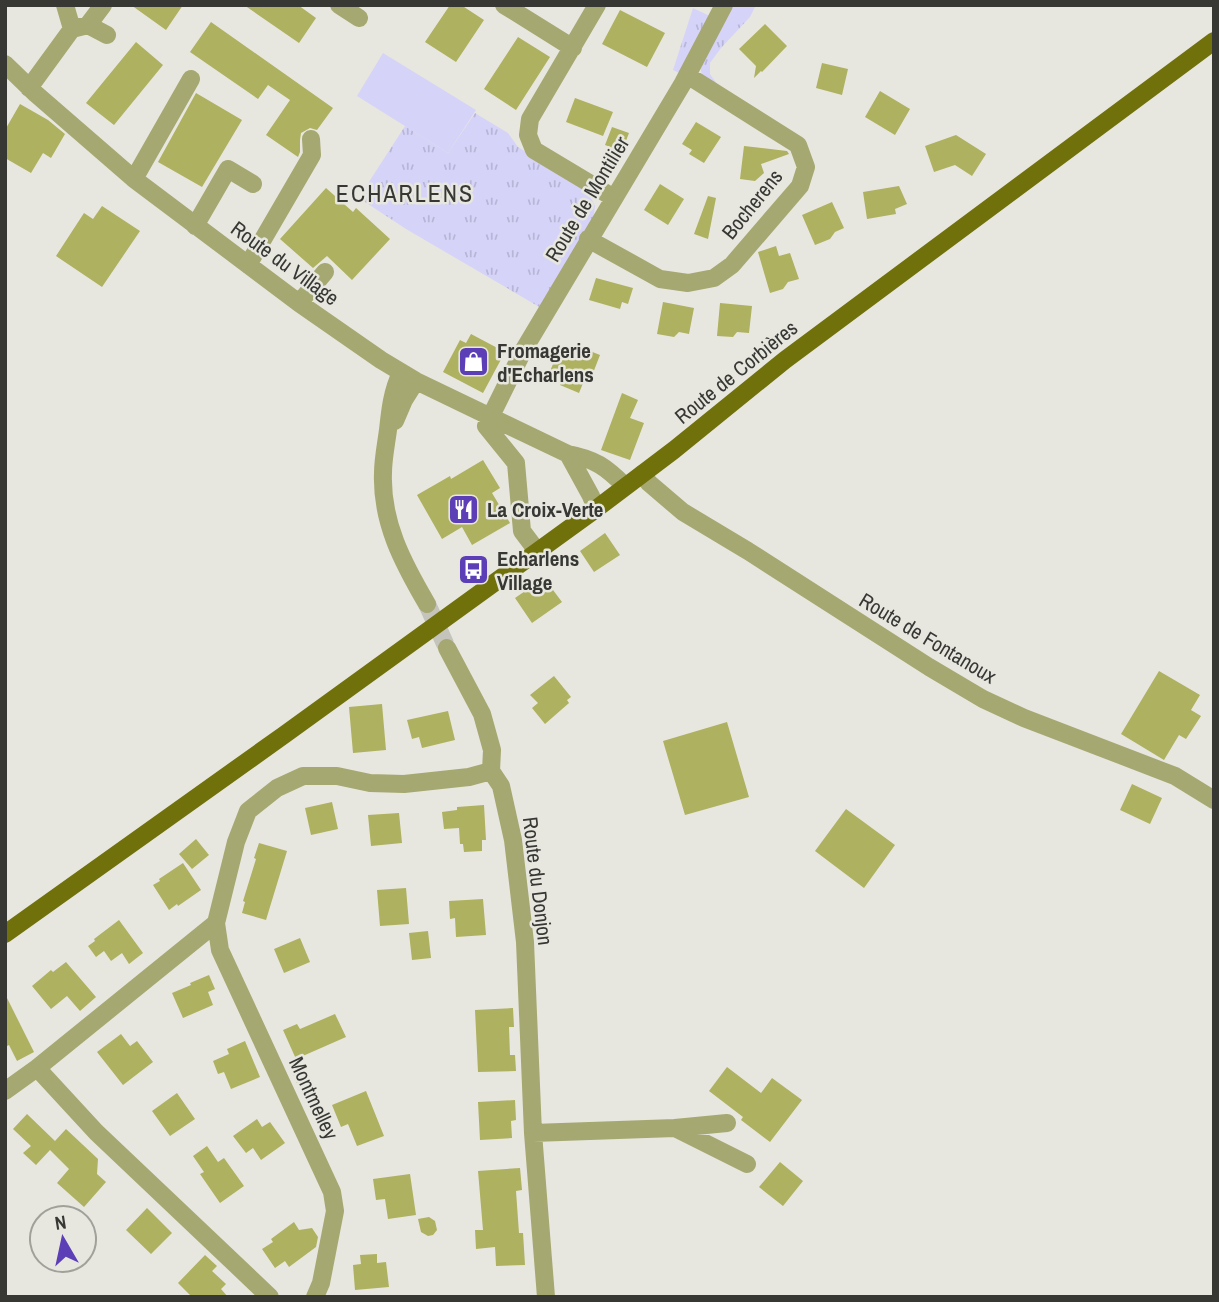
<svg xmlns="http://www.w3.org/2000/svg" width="1219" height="1302" viewBox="0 0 1219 1302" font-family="'Archivo Narrow',sans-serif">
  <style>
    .grass { fill: url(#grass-tufts) }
    .pitch { fill: #d6d3f9 }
    .building { fill: #aeb15f }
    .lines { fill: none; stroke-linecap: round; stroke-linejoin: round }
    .minor-tunnel { stroke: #c4c4bd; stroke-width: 18; stroke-dasharray: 18 9; stroke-linecap: butt }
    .minor { stroke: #a6a871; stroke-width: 18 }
    .major { stroke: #70710b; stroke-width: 18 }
    .labels { text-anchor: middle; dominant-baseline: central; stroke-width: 5; stroke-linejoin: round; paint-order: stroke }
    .street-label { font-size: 21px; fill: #373734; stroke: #e7e7df }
    .poi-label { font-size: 21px; font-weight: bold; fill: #373734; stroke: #e7e7df; text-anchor: start }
    .quarter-label { font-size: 24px; letter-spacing: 2px; fill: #373734; stroke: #e7e7df }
  </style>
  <defs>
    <pattern id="grass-tufts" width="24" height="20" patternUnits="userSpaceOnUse" patternTransform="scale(1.75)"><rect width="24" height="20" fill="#d6d3f9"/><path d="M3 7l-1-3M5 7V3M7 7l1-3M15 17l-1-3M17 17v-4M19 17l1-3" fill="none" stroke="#b8b6d6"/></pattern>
  </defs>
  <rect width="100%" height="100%" fill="#e7e7df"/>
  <path class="grass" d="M 729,5 L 756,5 L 750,17 L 721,48 L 710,63 L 710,74 L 719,87 L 702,75 L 700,66 Z
    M 693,8 L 712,17 L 681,74 L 673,70 Z
    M 475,113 L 508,133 L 518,147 L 587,190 L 595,206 L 593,221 L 541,308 L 406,229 L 365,202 L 365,188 L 405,126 L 448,153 Z"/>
  <path class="pitch" d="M 383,53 L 476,110 L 448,153 L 357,96 Z"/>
  <path class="building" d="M 131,5 L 183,5 L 166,30 Z
    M 244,5 L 298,5 L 316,18 L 299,43 Z
    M 450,5 L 461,5 L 484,20 L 456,62 L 425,42 Z
    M 620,10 L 665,33 L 647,67 L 602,44 Z
    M 211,22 L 333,108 L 317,130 L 310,128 L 301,133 L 300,140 L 300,152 L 298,157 L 266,135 L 290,100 L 268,85 L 258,99 L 190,52 Z
    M 765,24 L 787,46 L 762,72 L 761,71 L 754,78 L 756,66 L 739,49 Z
    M 518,37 L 550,57 L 516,110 L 484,89 Z
    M 136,42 L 163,65 L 114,125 L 86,103 Z
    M 822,63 L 848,69 L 842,95 L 816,88 Z
    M 880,91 L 910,109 L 895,135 L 865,117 Z
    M 196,93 L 242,120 L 202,187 L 158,162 Z
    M 575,98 L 613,112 L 603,136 L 566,122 Z
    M 20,104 L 48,120 L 65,134 L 51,158 L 43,153 L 31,173 L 5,158 L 5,130 Z
    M 696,122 L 721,137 L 704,163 L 689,154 L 692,150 L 682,144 Z
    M 612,127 L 629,133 L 622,151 L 605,145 Z
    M 956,135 L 986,154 L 972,176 L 955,165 L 934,172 L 925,146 Z
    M 744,146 L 787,151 L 789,154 L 761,164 L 764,173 L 755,181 L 740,179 Z
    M 660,184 L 684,199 L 668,225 L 644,210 Z
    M 899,186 L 907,204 L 895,209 L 896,214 L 867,219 L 863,192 Z
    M 326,188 L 353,212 L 356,208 L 390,239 L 352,280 L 327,256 L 313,268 L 280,239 Z
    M 708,196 L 716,198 L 708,239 L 694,234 Z
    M 832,202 L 844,228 L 835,232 L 830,239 L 815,245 L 802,215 Z
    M 102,206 L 140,231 L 102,287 L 56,256 L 84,213 L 93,219 Z
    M 776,246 L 779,256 L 790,253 L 799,279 L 788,282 L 783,289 L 770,293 L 758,252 Z
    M 596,278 L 633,288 L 628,304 L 622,302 L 620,309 L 589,300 Z
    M 663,302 L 694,308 L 689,334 L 679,332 L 674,337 L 657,334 Z
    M 720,303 L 752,306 L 749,333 L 737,332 L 733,337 L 717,336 Z
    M 471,334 L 505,352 L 483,393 L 443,372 L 460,340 L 466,343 Z
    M 580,347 L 600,355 L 593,373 L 588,371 L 579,393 L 560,385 L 561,381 L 548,376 L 558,352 L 575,359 Z
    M 622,393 L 638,400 L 630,418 L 644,423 L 630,460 L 601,450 Z
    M 483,460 L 500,488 L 492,493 L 510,523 L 472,545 L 462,527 L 442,539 L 417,495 L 450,476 L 451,479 Z
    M 605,533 L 620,555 L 594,572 L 580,551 Z
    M 544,578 L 562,602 L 532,623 L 515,598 Z
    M 1159,671 L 1200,695 L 1191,710 L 1201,716 L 1186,739 L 1179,735 L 1164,760 L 1121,734 Z
    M 554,676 L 571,697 L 567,700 L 569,703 L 545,724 L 532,708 L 538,703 L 530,695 Z
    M 382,704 L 386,750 L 353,753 L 349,707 Z
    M 448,711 L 455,740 L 422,748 L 419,737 L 412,739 L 407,720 Z
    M 727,722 L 749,797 L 685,815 L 663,741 Z
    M 1132,784 L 1162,798 L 1150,824 L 1120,810 Z
    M 332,802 L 338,829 L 311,835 L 305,808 Z
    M 484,805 L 486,840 L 482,840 L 482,851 L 464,852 L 463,844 L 460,844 L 459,828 L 444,829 L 442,812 L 457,810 L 457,807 Z
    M 846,809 L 895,845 L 864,888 L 815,851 Z
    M 399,813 L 402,843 L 371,846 L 368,815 Z
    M 196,839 L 209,855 L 192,869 L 179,854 Z
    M 259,843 L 287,851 L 266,920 L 242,913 L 245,902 L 243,901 L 256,859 L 254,858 Z
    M 183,863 L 201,890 L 178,906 L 177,904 L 169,910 L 153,885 L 160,881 L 159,879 Z
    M 406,888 L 409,924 L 380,926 L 377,890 Z
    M 483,899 L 486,935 L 456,937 L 455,918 L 450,919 L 449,901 Z
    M 119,920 L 143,953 L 129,964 L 122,953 L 111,961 L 104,951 L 96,957 L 88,946 L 95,941 L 94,939 Z
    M 428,931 L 431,958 L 412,960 L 409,933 Z
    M 300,938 L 310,962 L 284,973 L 274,949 Z
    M 66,962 L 96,997 L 80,1011 L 67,996 L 51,1009 L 32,986 L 51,970 L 53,972 Z
    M 209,975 L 215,989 L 208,992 L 213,1005 L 183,1018 L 172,993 L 191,985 L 190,983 Z
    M 5,994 L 34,1052 L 17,1061 L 9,1045 L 5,1047 Z
    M 513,1008 L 514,1027 L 509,1027 L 510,1055 L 515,1055 L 516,1071 L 478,1072 L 475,1010 Z
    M 335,1014 L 346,1037 L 296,1059 L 283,1030 L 297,1024 L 300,1029 Z
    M 121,1034 L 130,1046 L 137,1041 L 153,1062 L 123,1085 L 97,1052 Z
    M 245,1041 L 260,1077 L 231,1089 L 224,1072 L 218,1074 L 213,1061 L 229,1054 L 227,1049 Z
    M 301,1059 L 312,1081 L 299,1088 L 289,1065 Z
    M 727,1067 L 761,1093 L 772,1078 L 802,1100 L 770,1142 L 741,1120 L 743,1117 L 709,1091 Z
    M 366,1091 L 384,1136 L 357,1146 L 348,1124 L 341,1127 L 332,1105 Z
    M 177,1093 L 195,1119 L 170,1136 L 152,1111 Z
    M 515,1100 L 516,1120 L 511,1121 L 512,1138 L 480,1140 L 478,1102 Z
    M 27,1114 L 55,1141 L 66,1129 L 98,1159 L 97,1174 L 106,1182 L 84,1207 L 57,1183 L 69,1169 L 50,1150 L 36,1165 L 23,1153 L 31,1146 L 13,1129 Z
    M 257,1119 L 262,1127 L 270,1122 L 285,1143 L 261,1160 L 253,1148 L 246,1153 L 233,1136 Z
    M 207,1146 L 218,1162 L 224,1158 L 244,1186 L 220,1203 L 200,1174 L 204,1172 L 193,1156 Z
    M 780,1162 L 803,1181 L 783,1206 L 759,1187 Z
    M 520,1168 L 522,1190 L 516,1191 L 519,1233 L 523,1233 L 525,1265 L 496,1266 L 495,1247 L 476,1249 L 475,1230 L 483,1230 L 478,1171 Z
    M 410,1174 L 416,1215 L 388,1219 L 385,1199 L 376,1200 L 373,1179 Z
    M 147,1208 L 172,1233 L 151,1254 L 126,1230 Z
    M 429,1217 L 435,1221 L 437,1230 L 433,1235 L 428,1236 L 421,1232 L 418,1219 Z
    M 294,1222 L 299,1230 L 312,1228 L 318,1237 L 316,1247 L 289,1267 L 285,1261 L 275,1268 L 262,1249 L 273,1242 L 271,1239 Z
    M 377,1254 L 377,1263 L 386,1262 L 389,1287 L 355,1290 L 353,1265 L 361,1264 L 360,1255 Z
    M 205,1255 L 217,1266 L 212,1271 L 226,1284 L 221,1289 L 228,1297 L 192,1297 L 178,1283 Z"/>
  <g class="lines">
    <path class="minor-tunnel" d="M 427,604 L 447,648"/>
    <path class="minor" d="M 65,5 L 72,29
      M 339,5 L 359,18
      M 504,5 L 573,48
      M 597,5 L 530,119 L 528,135 L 534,150 L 614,198
      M 88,25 L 107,35
      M 5,64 L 36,94 L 134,179 L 299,303 L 381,360 L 416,381 L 568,454 C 595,459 606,467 625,486
      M 29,88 L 72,29 L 88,25 L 103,5
      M 134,179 L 191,79
      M 195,226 L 228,169 L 253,184
      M 588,239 L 660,279 L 688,283 L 714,278 L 732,265 L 800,186 L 806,167 L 798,145 L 687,75
      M 248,265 L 312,155 L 311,139
      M 299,303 L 325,272
      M 401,373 C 392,391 390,411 388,430 C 386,445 383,459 383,473 C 381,522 403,563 427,604
      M 395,421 L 404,400 L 416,381
      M 568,454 L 591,496 L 596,509
      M 642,474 L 649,483 L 683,512 L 748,551 L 929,667 L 983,699 L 1024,718 L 1175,776 L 1214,800
      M 537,551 L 522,531 L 516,463 L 486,426 L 523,351 L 683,83 L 724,5
      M 447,648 L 482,714 L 492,750 L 491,771 L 501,786 L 513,840 L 525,942 L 533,1133 L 546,1297
      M 37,1068 L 96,1132 L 270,1297
      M 5,1091 L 37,1068 L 216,923
      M 675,1128 L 727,1123
      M 533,1133 L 675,1128 L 747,1164
      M 315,1297 L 321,1283 L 335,1211 L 332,1192 L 220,950 L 216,923 L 236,842 L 248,811 L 277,788 L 303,776 L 337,776 L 370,783 L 404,784 L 469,777 L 491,771"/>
    <path class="major" d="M 5,934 L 284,735 L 596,509 L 674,450 L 785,360 L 1214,41"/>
  </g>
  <defs>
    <symbol id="shop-square" viewBox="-11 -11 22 22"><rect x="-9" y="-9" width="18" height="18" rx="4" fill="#5c3fb7" stroke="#e7e7df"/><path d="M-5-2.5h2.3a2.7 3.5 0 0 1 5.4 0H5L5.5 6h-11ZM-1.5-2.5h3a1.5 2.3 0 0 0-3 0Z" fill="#fff"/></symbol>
    <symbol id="restaurant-square" viewBox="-11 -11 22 22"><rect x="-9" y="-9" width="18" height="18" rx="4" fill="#5c3fb7" stroke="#e7e7df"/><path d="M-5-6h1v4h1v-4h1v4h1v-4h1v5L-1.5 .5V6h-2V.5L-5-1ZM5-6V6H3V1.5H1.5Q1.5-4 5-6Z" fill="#fff"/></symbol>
    <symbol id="bus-square" viewBox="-11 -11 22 22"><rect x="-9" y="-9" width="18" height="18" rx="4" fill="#5c3fb7" stroke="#e7e7df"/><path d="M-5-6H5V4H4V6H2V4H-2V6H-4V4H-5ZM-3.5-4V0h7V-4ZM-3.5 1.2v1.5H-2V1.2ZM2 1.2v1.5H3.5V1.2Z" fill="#fff"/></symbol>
  </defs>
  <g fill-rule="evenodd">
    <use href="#shop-square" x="456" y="344" width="35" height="35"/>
    <use href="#restaurant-square" x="446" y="492" width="35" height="35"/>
    <use href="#bus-square" x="456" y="552" width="35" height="35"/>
  </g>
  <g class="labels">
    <g class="street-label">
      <text transform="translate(587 199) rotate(-59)">Route de Montilier</text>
      <text transform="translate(752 204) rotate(-51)">Bocherens</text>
      <text transform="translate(285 263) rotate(36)">Route du Village</text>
      <text transform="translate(736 372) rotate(-39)">Route de Corbières</text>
      <text transform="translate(928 638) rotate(31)">Route de Fontanoux</text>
      <text transform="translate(538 881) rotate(83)">Route du Donjon</text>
      <text transform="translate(314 1098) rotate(65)">Montmelley</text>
    </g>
    <g class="poi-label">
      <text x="497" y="350">Fromagerie<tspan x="497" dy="24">d'Echarlens</tspan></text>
      <text x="487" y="509">La Croix-Verte</text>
      <text x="497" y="558">Echarlens<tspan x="497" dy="24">Village</tspan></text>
    </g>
    <g class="quarter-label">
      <text x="405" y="193">ECHARLENS</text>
    </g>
  </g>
  <rect width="1219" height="1302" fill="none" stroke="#373734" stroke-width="14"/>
  <g transform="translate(63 1239) rotate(351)"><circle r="33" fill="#e7e7df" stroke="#a1a19b" stroke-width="2"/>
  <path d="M0-5L12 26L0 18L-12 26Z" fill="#5c3fb7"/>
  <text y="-10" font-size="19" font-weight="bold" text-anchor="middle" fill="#373734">N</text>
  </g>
</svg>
